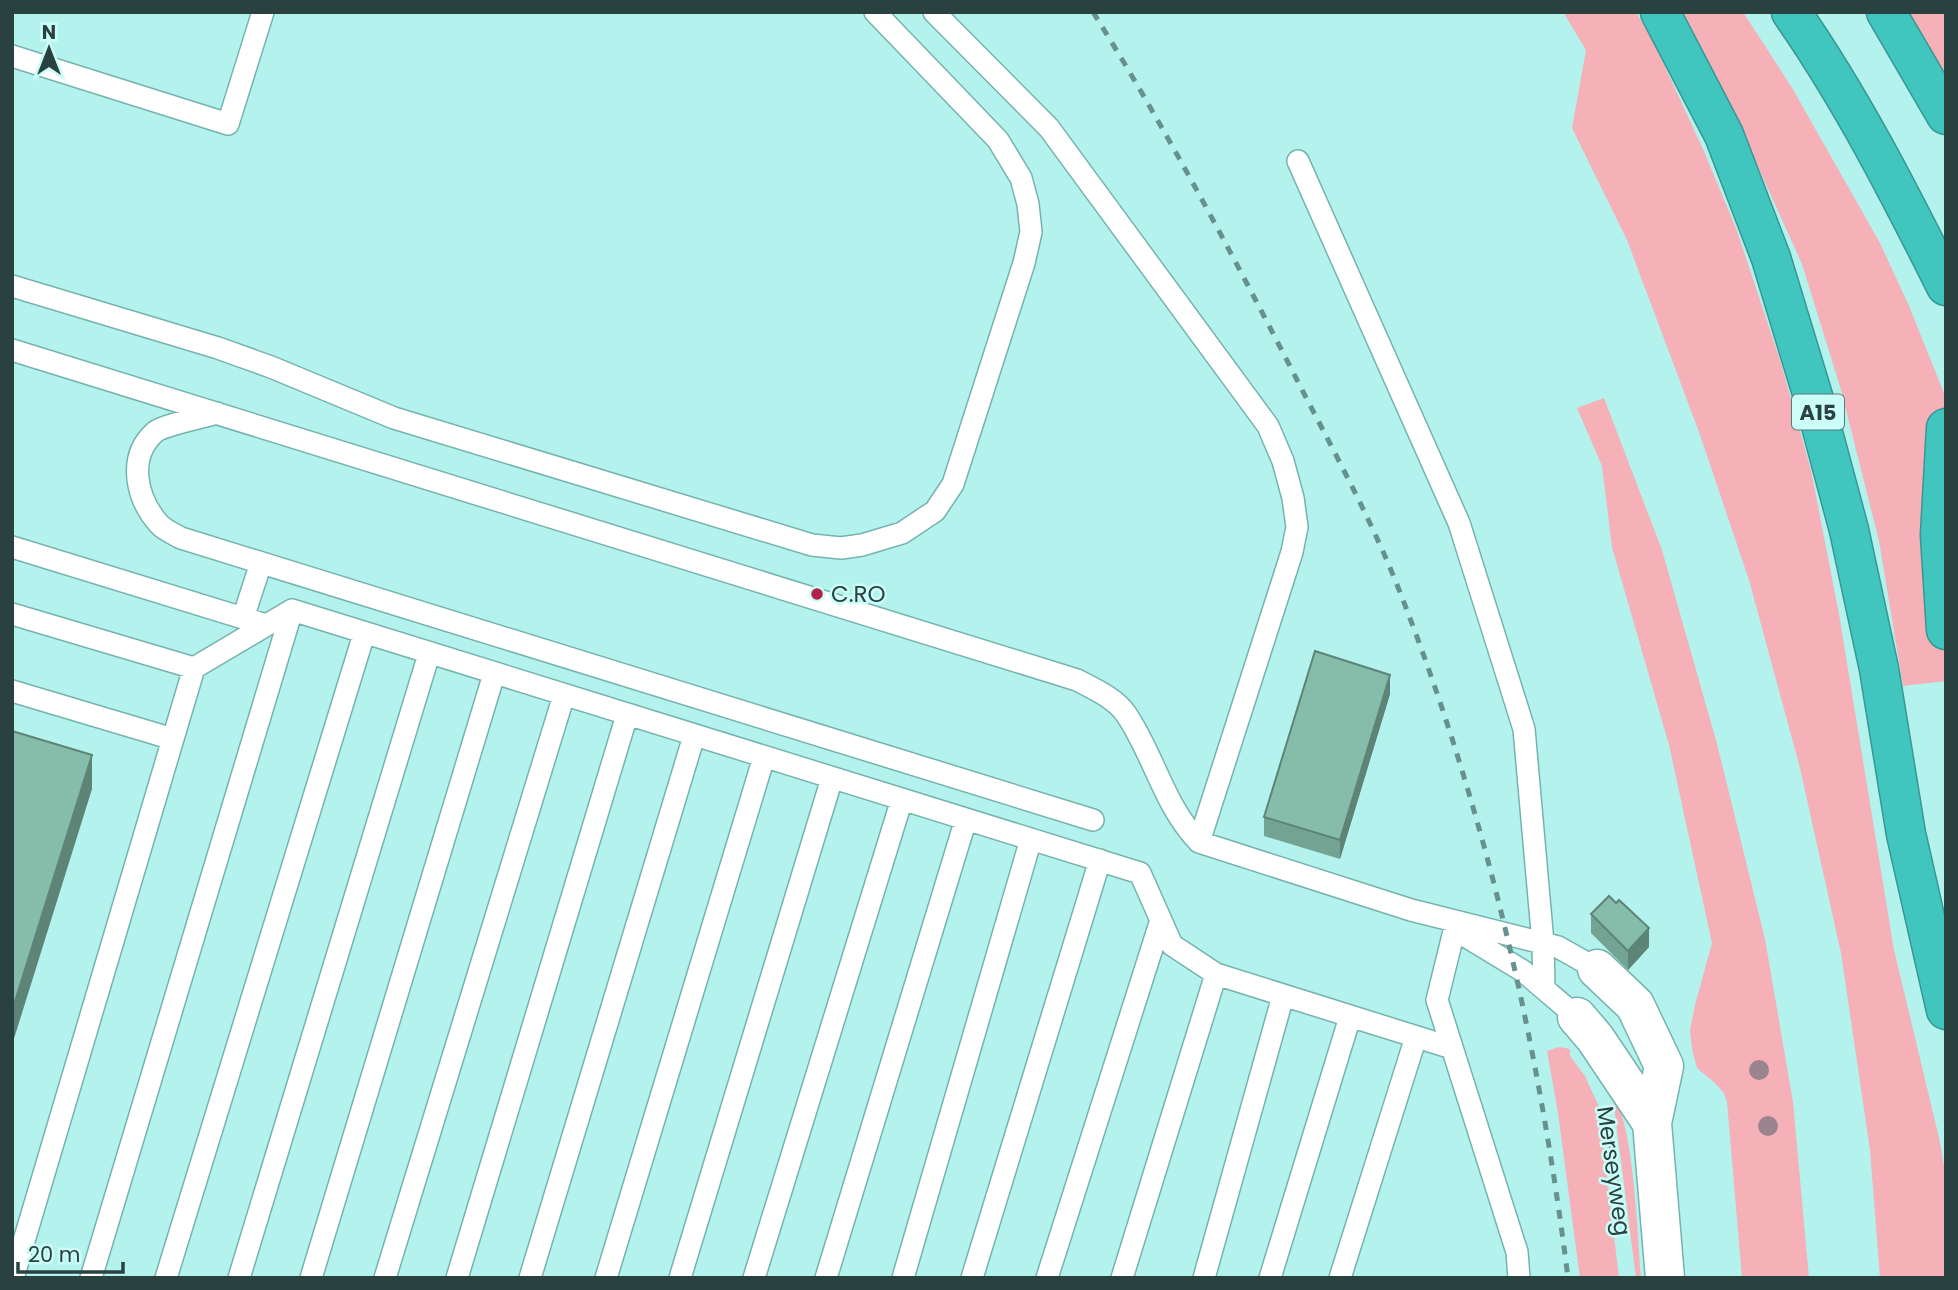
<svg xmlns="http://www.w3.org/2000/svg" width="1958" height="1290" viewBox="0 0 1958 1290" font-family="Poppins,sans-serif">
  <style>
    .green { fill: #f6b0b8 }
    .lines { fill: none; stroke-linecap: round; stroke-linejoin: round }
    .lane-casing { stroke: #76b3af; stroke-width: 24 }
    .street-casing { stroke: #76b3af; stroke-width: 41 }
    .highway-casing { stroke: #399793; stroke-width: 41 }
    .path { stroke: #6a9592; stroke-width: 4.5; stroke-dasharray: 5 3.5; stroke-linecap: butt }
    .lane { stroke: #fff; stroke-width: 21 }
    .street { stroke: #fff; stroke-width: 38 }
    .highway { stroke: #41c5bf; stroke-width: 38 }
    .rail { stroke: #67918e; stroke-width: 5; stroke-dasharray: 9 9; stroke-linecap: butt }
    .tree { fill: #9a848d }
    .wall { fill: #73a392 }
    .shaded-wall { fill: #5e8477 }
    .building { fill: #86bdaa; stroke: #5e8477; stroke-width: 2 }
    .poi-dot { fill: #b3214a; stroke: #cbfdf9; stroke-width: 2.5 }
    .labels { text-anchor: middle; dominant-baseline: central; stroke-width: 5; stroke-linejoin: round; paint-order: stroke }
    .shield { fill: #cbfdf9; stroke: #5a7a78; stroke-width: 2 }
    .shield-label { font-size: 21px; font-weight: bold; fill: #294240 }
    .poi-label { font-size: 23px; fill: #294240; stroke: #cbfdf9; text-anchor: start }
    .street-label { font-size: 23px; fill: #294240; stroke: #cbfdf9 }
  </style>
  <rect width="100%" height="100%" fill="#b4f2ee"/>
  <path class="green" d="M 1563,12 L 1636,12 L 1653,41 L 1703,149 L 1736,228 L 1780,360 L 1811,470 L 1839,614 L 1894,950 L 1940,1142 L 1946,1178 L 1946,1278 L 1880,1278 L 1870,1150 L 1841,953 L 1800,768 L 1749,580 L 1699,432 L 1627,240 L 1572,128 L 1586,50 Z
    M 1683,12 L 1743,12 L 1791,86 L 1880,243 L 1909,306 L 1946,398 L 1946,681 L 1903,686 L 1879,541 L 1841,390 L 1802,264 L 1725,94 Z
    M 1908,12 L 1946,12 L 1946,75 L 1945,74 Z
    M 1604,398 L 1662,550 L 1717,744 L 1765,939 L 1793,1102 L 1809,1278 L 1742,1278 L 1727,1102 L 1724,1093 L 1715,1083 L 1697,1068 L 1692,1049 L 1690,1030 L 1695,1005 L 1712,943 L 1669,745 L 1612,547 L 1602,466 L 1577,408 Z
    M 1559,1047 L 1570,1049 L 1570,1056 L 1585,1076 L 1599,1107 L 1619,1278 L 1580,1278 L 1558,1113 L 1547,1051 Z
    M 1613,1099 C 1634,1119 1638,1245 1641,1278 L 1636,1278 Z"/>
  <g class="lines">
    <defs>
      <path id="lane" d="M 934,12 L 1049,128 L 1268,426 L 1283,461 L 1293,498 L 1297,527 L 1292,552 L 1199,842
        M 12,56 L 228,124 L 263,12
        M 1298,161 L 1459,523 L 1524,729 L 1543,943 L 1544,987
        M 12,286 L 218,348 L 271,367 L 394,418 L 812,545 L 841,548 L 862,545 L 902,533 L 935,511 L 953,484 L 1024,263 L 1031,232 L 1028,204 L 1021,178 L 998,140 L 875,12
        M 12,350 L 1077,680 C 1094,689 1115,698 1126,714 C 1154,755 1164,806 1199,842 L 1411,910 L 1558,947 L 1597,969
        M 217,413 C 204,417 164,425 155,432 C 127,457 136,498 159,524 C 164,530 174,534 181,538 L 1093,820
        M 12,547 L 266,625
        M 12,614 L 194,668
        M 243,618 L 261,563
        M 12,691 L 173,739
        M 1456,923 L 1437,1000 L 1517,1252 L 1519,1278
        M 1457,931 L 1523,971 L 1577,1017
        M 13,1278 L 194,668 L 292,610 L 1140,873 L 1172,945 L 1216,974 L 1452,1048
        M 91,1278 L 292,610
        M 166,1278 L 364,634
        M 239,1278 L 429,654
        M 311,1278 L 494,674
        M 385,1278 L 564,695
        M 457,1278 L 627,715
        M 530,1278 L 694,736
        M 606,1278 L 764,757
        M 680,1278 L 832,778
        M 754,1278 L 902,799
        M 826,1278 L 966,819
        M 903,1278 L 1031,839
        M 972,1278 L 1100,860
        M 1047,1278 L 1161,920
        M 1122,1278 L 1216,974
        M 1204,1278 L 1283,996
        M 1270,1278 L 1350,1017
        M 1340,1278 L 1416,1037"/>
      <path id="street" d="M 1597,969 L 1635,1005 L 1664,1066 L 1652,1123 L 1665,1278
        M 1577,1017 L 1595,1038 L 1652,1123"/>
      <path id="highway" d="M 1660,12 L 1724,135 L 1771,258 L 1815,403 L 1849,530 L 1879,669 L 1906,834 L 1946,1010
        M 1791,12 C 1851,98 1899,192 1946,286
        M 1886,12 L 1946,115
        M 1946,428 L 1940,535 L 1946,630"/>
    </defs>
    <use href="#lane" class="lane-casing"/>
    <use href="#street" class="street-casing"/>
    <use href="#highway" class="highway-casing"/>
    <path class="path" d="M 1608,1126 L 1619,1204"/>
    <use href="#lane" class="lane"/>
    <use href="#street" class="street"/>
    <use href="#highway" class="highway"/>
    <path class="rail" d="M 1093,12 C 1166,129 1230,250 1293,372 C 1331,447 1373,521 1403,600 C 1488,819 1539,1046 1568,1278"/>
  </g>
  <g class="tree">
    <circle cx="1759" cy="1070" r="10"/>
    <circle cx="1768" cy="1126" r="10"/>
  </g>
  <path class="wall" d="M 1390,694 L 1340,859 L 1264,836 L 1264,817 Z
    M 1591,914 L 1649,947 L 1628,970 L 1591,933 Z"/>
  <path class="shaded-wall" d="M 1390,675 L 1390,694 L 1340,859 L 1340,840 Z
    M 92,755 L 92,789 L 12,1045 L 12,1011 Z
    M 1649,928 L 1649,947 L 1628,970 L 1628,951 Z"/>
  <path class="building" d="M 1315,651 L 1390,675 L 1340,840 L 1264,817 Z
    M 12,731 L 92,755 L 12,1011 Z
    M 1609,896 L 1616,903 L 1619,900 L 1649,928 L 1628,951 L 1591,914 Z"/>
  <circle class="poi-dot" cx="817" cy="594" r="7"/>
  <g class="labels">
    <rect class="shield" x="1792" y="394.5" width="52" height="35" rx="5"/>
    <g class="shield-label">
      <text x="1818" y="412">A15</text>
    </g>
    <g class="poi-label">
      <text x="831" y="594">C.RO</text>
    </g>
    <g class="street-label">
      <text transform="translate(1614 1171) rotate(82)">Merseyweg</text>
    </g>
  </g>
  <rect width="1958" height="1290" fill="none" stroke="#294240" stroke-width="28"/>
  <g transform="translate(49 49)" stroke="#cbfdf9" stroke-width="5" paint-order="stroke">
  <path d="M0-5L12 26L0 18L-12 26Z" fill="#294240"/>
  <text y="-10" font-size="19" font-weight="bold" text-anchor="middle" fill="#294240">N</text>
  </g>
  <path d="M18 1262v10h105v-10" fill="none" stroke="#294240" stroke-width="3.5"/>
  <text x="28" y="1262" font-size="21" fill="#294240" stroke="#cbfdf9" stroke-width="5" paint-order="stroke">20 m</text>
</svg>
